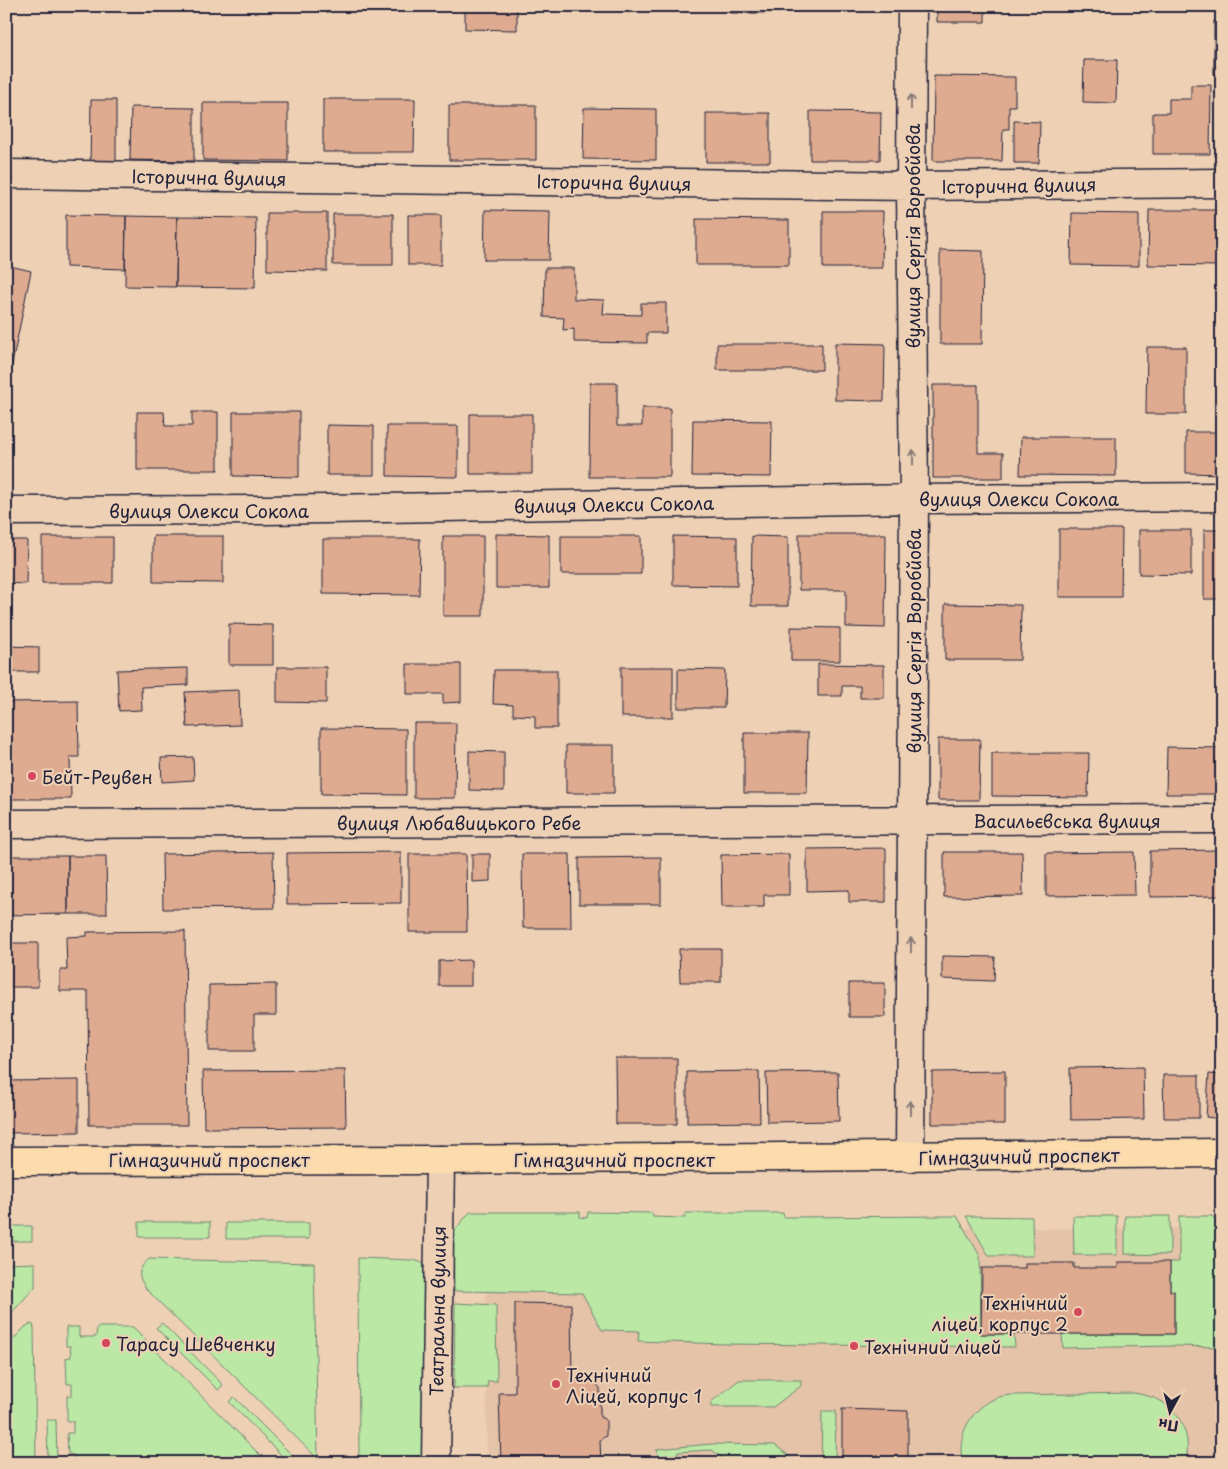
<svg xmlns="http://www.w3.org/2000/svg" width="1228" height="1469" viewBox="0 0 1228 1469" font-family="'Playpen Sans',sans-serif">
  <style>
    .built { fill: #e5c3a8 }
    .green { fill: #bbe8a5; stroke: #6e8570 }
    .building { fill: #deab91; stroke: #22223b }
    .lines { fill: none; stroke-linecap: round; stroke-linejoin: round }
    .minor-casing { stroke: #22223b; stroke-width: 31 }
    .major-casing { stroke: #22223b; stroke-width: 31 }
    .minor { stroke: #eed1b5; stroke-width: 28 }
    .major { stroke: #fcdcac; stroke-width: 28 }
    .oneway { stroke: #887a78 }
    .poi-dot { fill: #d1495b; stroke: #eed1b5; stroke-width: 2 }
    .labels { text-anchor: middle; dominant-baseline: central; stroke-width: 4; stroke-linejoin: round; paint-order: stroke }
    .street-label { font-size: 18px; fill: #22223b; stroke: #eed1b5 }
    .poi-label { font-size: 18px; fill: #22223b; stroke: #eed1b5; text-anchor: start }
  </style>
  <rect width="100%" height="100%" fill="#eed1b5"/>
  <filter id="ink" filterUnits="userSpaceOnUse"><feTurbulence type="fractalNoise" baseFrequency=".02" numOctaves="2"/><feDisplacementMap in="SourceGraphic" scale="10" xChannelSelector="R" yChannelSelector="G"/><feConvolveMatrix kernelMatrix="1 2 1 2 8 2 1 2 1" color-interpolation-filters="sRGB"/></filter>
  <g filter="url(#ink)">
    <path class="built" d="M 1222,1228 L 1222,1463 L 487,1463 L 485,1229 Z"/>
    <path class="green" d="M 470,1212 L 580,1212 L 580,1217 L 587,1218 L 588,1212 L 652,1213 L 653,1217 L 685,1218 L 685,1213 L 783,1213 L 784,1217 L 957,1216 L 980,1256 L 981,1334 L 1014,1334 L 1015,1347 L 726,1344 L 638,1341 L 639,1331 L 602,1330 L 582,1293 L 454,1291 L 453,1232 Z
      M 966,1216 L 1032,1217 L 1033,1256 L 989,1256 Z
      M 1073,1216 L 1117,1216 L 1117,1255 L 1074,1255 Z
      M 1125,1216 L 1170,1216 L 1170,1255 L 1125,1254 Z
      M 1179,1216 L 1212,1216 L 1222,1228 L 1220,1347 L 1173,1346 L 1063,1348 L 1062,1334 L 1174,1334 L 1174,1291 L 1170,1291 L 1170,1262 L 1179,1262 Z
      M 139,1222 L 210,1222 L 210,1237 L 139,1237 Z
      M 226,1223 L 309,1223 L 309,1239 L 226,1239 Z
      M 6,1226 L 32,1226 L 32,1241 L 6,1241 Z
      M 358,1258 L 413,1260 L 420,1262 L 425,1265 L 426,1456 L 359,1457 Z
      M 149,1259 L 314,1263 L 318,1459 L 147,1290 C 138,1277 136,1270 149,1259 Z
      M 35,1263 L 35,1287 L 6,1319 L 6,1264 Z
      M 455,1303 L 496,1305 L 497,1381 L 488,1381 L 487,1388 L 454,1388 Z
      M 162,1323 L 223,1385 L 218,1390 L 156,1328 Z
      M 30,1324 L 33,1325 L 34,1328 L 36,1463 L 6,1463 L 6,1347 L 25,1327 Z
      M 66,1327 L 79,1327 L 79,1337 L 96,1337 L 97,1327 L 133,1327 L 268,1463 L 75,1463 L 74,1455 L 68,1454 L 67,1433 L 73,1433 L 73,1421 L 67,1421 L 67,1396 L 72,1396 L 72,1384 L 67,1384 L 66,1358 L 71,1357 L 70,1346 L 66,1346 Z
      M 739,1380 L 801,1380 L 801,1386 L 773,1407 L 711,1407 L 711,1402 Z
      M 1134,1393 C 1144,1395 1155,1397 1164,1403 C 1183,1416 1192,1440 1185,1463 L 963,1463 C 955,1436 972,1406 999,1397 C 1004,1396 1009,1395 1014,1395 Z
      M 234,1397 L 297,1460 L 294,1463 L 289,1463 L 229,1402 Z
      M 822,1411 L 836,1411 L 835,1463 L 821,1463 Z
      M 47,1420 L 56,1420 L 57,1463 L 48,1463 Z
      M 711,1444 L 775,1445 L 798,1463 L 729,1463 L 712,1450 L 678,1452 L 678,1454 L 658,1456 L 657,1449 Z"/>
    <path class="building" d="M 465,6 L 517,6 L 517,30 L 465,29 Z
      M 591,6 L 643,6 L 643,10 L 591,10 Z
      M 731,6 L 779,6 L 779,13 L 731,13 Z
      M 937,6 L 985,6 L 985,22 L 937,22 Z
      M 1214,21 L 1222,21 L 1222,75 L 1214,75 Z
      M 1084,60 L 1117,60 L 1116,103 L 1083,102 Z
      M 934,76 L 1015,77 L 1015,106 L 1009,106 L 1009,129 L 1003,129 L 1002,161 L 933,161 Z
      M 1191,85 L 1211,85 L 1210,154 L 1153,154 L 1153,113 L 1169,113 L 1169,99 L 1191,99 Z
      M 323,99 L 415,99 L 414,152 L 323,152 Z
      M 91,100 L 116,100 L 116,171 L 90,171 Z
      M 203,103 L 288,103 L 288,161 L 203,160 Z
      M 449,105 L 536,105 L 536,160 L 449,160 Z
      M 131,107 L 194,108 L 194,161 L 130,160 Z
      M 584,108 L 656,109 L 656,160 L 583,159 Z
      M 810,111 L 881,112 L 880,160 L 810,160 Z
      M 706,113 L 770,113 L 770,162 L 706,162 Z
      M 1014,121 L 1040,122 L 1039,163 L 1014,163 Z
      M 485,210 L 550,211 L 549,260 L 484,260 Z
      M 1149,210 L 1222,210 L 1222,266 L 1148,265 Z
      M 823,211 L 883,211 L 882,268 L 823,268 Z
      M 267,213 L 327,213 L 327,271 L 267,270 Z
      M 1072,213 L 1139,214 L 1139,266 L 1071,265 Z
      M 333,214 L 393,214 L 393,265 L 333,265 Z
      M 66,215 L 126,216 L 125,269 L 66,267 Z
      M 408,215 L 441,215 L 441,265 L 408,265 Z
      M 126,216 L 177,217 L 176,287 L 125,286 Z
      M 177,217 L 256,218 L 255,288 L 176,287 Z
      M 696,219 L 789,220 L 789,265 L 696,265 Z
      M 940,250 L 983,251 L 982,344 L 940,344 Z
      M 6,265 L 31,271 L 6,394 Z
      M 545,268 L 574,268 L 574,299 L 604,300 L 603,314 L 641,315 L 641,303 L 666,303 L 666,333 L 647,333 L 647,343 L 574,342 L 574,329 L 563,330 L 564,318 L 544,317 Z
      M 835,343 L 885,344 L 884,401 L 835,400 Z
      M 717,344 L 822,344 L 822,370 L 717,370 Z
      M 1147,347 L 1186,347 L 1186,414 L 1146,414 Z
      M 590,383 L 617,383 L 617,426 L 642,426 L 642,408 L 670,408 L 670,477 L 589,477 Z
      M 933,385 L 978,385 L 978,453 L 1003,453 L 1003,478 L 933,478 Z
      M 137,412 L 164,412 L 165,426 L 192,426 L 192,412 L 218,412 L 218,470 L 137,470 Z
      M 233,412 L 299,412 L 299,477 L 233,476 Z
      M 470,414 L 532,414 L 532,474 L 470,474 Z
      M 693,420 L 772,421 L 771,477 L 692,476 Z
      M 327,425 L 374,426 L 374,475 L 327,475 Z
      M 387,426 L 458,426 L 458,477 L 387,476 Z
      M 1186,432 L 1222,432 L 1222,474 L 1186,473 Z
      M 1021,437 L 1116,437 L 1116,476 L 1020,475 Z
      M 1059,529 L 1122,529 L 1121,597 L 1059,597 Z
      M 1139,530 L 1191,530 L 1191,575 L 1139,574 Z
      M 1204,530 L 1222,530 L 1222,599 L 1204,599 Z
      M 496,534 L 549,535 L 549,588 L 496,588 Z
      M 799,534 L 886,534 L 885,628 L 846,627 L 846,590 L 799,590 Z
      M 153,536 L 223,536 L 223,583 L 153,582 Z
      M 443,536 L 483,536 L 483,616 L 443,616 Z
      M 561,536 L 641,536 L 641,574 L 561,574 Z
      M 673,536 L 737,537 L 737,586 L 673,585 Z
      M 752,536 L 788,537 L 788,606 L 751,606 Z
      M 42,537 L 113,537 L 113,583 L 42,583 Z
      M 323,539 L 420,539 L 419,595 L 323,594 Z
      M 6,540 L 27,540 L 26,584 L 6,583 Z
      M 945,604 L 1021,605 L 1020,660 L 945,660 Z
      M 229,624 L 273,625 L 273,665 L 229,665 Z
      M 791,627 L 840,628 L 840,661 L 791,661 Z
      M 6,646 L 39,647 L 39,672 L 6,672 Z
      M 407,664 L 461,664 L 461,702 L 443,703 L 443,694 L 407,694 Z
      M 818,664 L 884,665 L 884,698 L 860,698 L 860,686 L 842,686 L 842,696 L 818,696 Z
      M 277,667 L 326,667 L 326,703 L 277,702 Z
      M 621,667 L 673,667 L 673,717 L 621,717 Z
      M 188,668 L 188,685 L 141,687 L 142,710 L 119,711 L 117,670 Z
      M 678,669 L 725,670 L 724,708 L 678,708 Z
      M 494,670 L 557,670 L 557,728 L 535,728 L 535,716 L 513,715 L 513,705 L 493,704 Z
      M 239,690 L 240,725 L 187,727 L 185,692 Z
      M 78,701 L 79,757 L 70,757 L 71,799 L 6,799 L 6,702 Z
      M 414,723 L 456,723 L 455,798 L 414,798 Z
      M 321,728 L 406,729 L 406,795 L 321,794 Z
      M 744,733 L 808,733 L 807,793 L 744,793 Z
      M 938,739 L 980,739 L 979,800 L 938,800 Z
      M 566,745 L 614,745 L 614,793 L 566,793 Z
      M 1167,747 L 1222,748 L 1222,794 L 1166,794 Z
      M 469,751 L 504,752 L 504,791 L 469,790 Z
      M 992,753 L 1089,753 L 1088,797 L 992,796 Z
      M 193,757 L 194,780 L 162,782 L 161,758 Z
      M 886,848 L 886,902 L 849,902 L 849,890 L 807,891 L 807,849 Z
      M 1222,850 L 1222,896 L 1150,897 L 1150,851 Z
      M 273,852 L 274,908 L 163,909 L 162,854 Z
      M 401,852 L 401,903 L 287,904 L 287,853 Z
      M 944,852 L 1022,852 L 1023,896 L 944,897 Z
      M 1134,852 L 1135,895 L 1046,896 L 1046,853 Z
      M 409,854 L 466,854 L 467,932 L 409,932 Z
      M 472,854 L 490,854 L 490,881 L 472,882 Z
      M 522,854 L 570,854 L 571,928 L 523,928 Z
      M 789,854 L 789,895 L 764,895 L 764,907 L 722,907 L 721,855 Z
      M 6,856 L 68,856 L 68,914 L 6,915 Z
      M 68,856 L 106,856 L 107,914 L 68,914 Z
      M 661,857 L 661,904 L 579,904 L 579,858 Z
      M 185,931 L 187,1125 L 89,1125 L 88,991 L 60,991 L 60,970 L 67,970 L 66,937 L 87,936 L 87,932 Z
      M 6,943 L 38,943 L 38,987 L 6,987 Z
      M 679,949 L 721,949 L 721,982 L 680,982 Z
      M 942,956 L 995,957 L 994,981 L 942,979 Z
      M 471,960 L 471,986 L 439,986 L 439,961 Z
      M 849,983 L 885,983 L 885,1017 L 849,1017 Z
      M 276,984 L 276,1015 L 254,1015 L 254,1051 L 209,1051 L 209,985 Z
      M 615,1058 L 677,1058 L 677,1124 L 616,1124 Z
      M 1143,1067 L 1144,1119 L 1071,1120 L 1070,1068 Z
      M 345,1070 L 346,1127 L 204,1128 L 203,1071 Z
      M 759,1071 L 760,1122 L 687,1123 L 687,1072 Z
      M 1005,1071 L 1005,1124 L 932,1124 L 932,1072 Z
      M 838,1072 L 839,1121 L 767,1122 L 766,1073 Z
      M 1209,1074 L 1222,1075 L 1222,1119 L 1206,1117 Z
      M 1163,1075 L 1199,1075 L 1199,1118 L 1164,1118 Z
      M 79,1080 L 79,1132 L 6,1133 L 6,1081 Z
      M 1118,1262 L 1170,1262 L 1170,1291 L 1174,1291 L 1174,1334 L 981,1334 L 982,1268 L 1025,1268 L 1025,1263 L 1074,1263 L 1074,1268 L 1118,1268 Z
      M 515,1303 L 571,1304 L 572,1380 L 593,1380 L 600,1388 L 600,1417 L 606,1420 L 606,1436 L 600,1440 L 601,1463 L 501,1463 L 499,1393 L 515,1393 Z
      M 842,1409 L 908,1411 L 908,1463 L 842,1463 Z"/>
    <g class="lines">
      <defs>
        <path id="minor" d="M 6,174 L 911,186 L 1222,183
          M 6,511 L 267,510 L 914,499 L 1222,497
          M 6,824 L 1222,819
          M 910,1157 L 914,499 L 911,186 L 912,6
          M 436,1463 L 440,1160"/>
        <path id="major" d="M 6,1161 L 440,1160 L 1222,1153"/>
      </defs>
      <use href="#minor" class="minor-casing"/>
      <use href="#major" class="major-casing"/>
      <use href="#minor" class="minor"/>
      <use href="#major" class="major"/>
    </g>
    <defs><path id="oneway-shaft" d="M-6 0H5M1.5-3L5.5 0L1.5 3" fill="none" stroke-width="1.6" stroke-linecap="round" stroke-linejoin="round" transform="scale(1.25)"/></defs>
    <g class="oneway">
      <use href="#oneway-shaft" transform="translate(911 102) rotate(-90)"/>
      <use href="#oneway-shaft" transform="translate(913 457) rotate(-90)"/>
      <use href="#oneway-shaft" transform="translate(911 945) rotate(-90)"/>
      <use href="#oneway-shaft" transform="translate(910 1108) rotate(-90)"/>
    </g>
  </g>
  <g class="poi-dot">
    <circle cx="32" cy="776" r="5"/>
    <circle cx="1078" cy="1312" r="5"/>
    <circle cx="106" cy="1343" r="5"/>
    <circle cx="854" cy="1346" r="5"/>
    <circle cx="556" cy="1384" r="5"/>
  </g>
  <g class="labels">
    <g class="street-label">
      <text transform="translate(209 177) rotate(1)">Історична вулиця</text>
      <text transform="translate(614 182) rotate(1)">Історична вулиця</text>
      <text transform="translate(1019 185) rotate(-1)">Історична вулиця</text>
      <text transform="translate(912 236) rotate(-90)">вулиця Сергія Воробйова</text>
      <text x="1019" y="498">вулиця Олекси Сокола</text>
      <text transform="translate(614 504) rotate(-1)">вулиця Олекси Сокола</text>
      <text x="209" y="510">вулиця Олекси Сокола</text>
      <text transform="translate(913 641) rotate(-90)">вулиця Сергія Воробйова</text>
      <text x="1067" y="820">Васильєвська вулиця</text>
      <text x="459" y="822">вулиця Любавицького Ребе</text>
      <text transform="translate(1019 1156) rotate(-1)">Гімназичний проспект</text>
      <text x="209" y="1159">Гімназичний проспект</text>
      <text x="614" y="1159">Гімназичний проспект</text>
      <text transform="translate(437 1311) rotate(-89)">Театральна вулиця</text>
    </g>
    <g class="poi-label">
      <text x="42" y="776">Бейт-Реувен</text>
      <text x="1068" y="1302" text-anchor="end">Технічний<tspan x="1068" dy="21">ліцей, корпус 2</tspan></text>
      <text x="116" y="1343">Тарасу Шевченку</text>
      <text x="864" y="1346">Технічний ліцей</text>
      <text x="566" y="1374">Технічний<tspan x="566" dy="21">Ліцей, корпус 1</tspan></text>
    </g>
  </g>
  <rect width="1228" height="1469" fill="none" stroke="#eed1b5" stroke-width="25"/>
  <rect x="12" y="12" width="1203" height="1444" fill="none" stroke="#22223b" stroke-width="2" filter="url(#ink)"/>
  <g transform="translate(1170 1412) rotate(187)" stroke="#eed1b5" stroke-width="4" paint-order="stroke">
  <path d="M0-4L9 19L0 12L-9 19Z" fill="#22223b"/>
  <text y="-8" font-size="14" font-weight="bold" text-anchor="middle" fill="#22223b">Пн</text>
  </g>
</svg>
